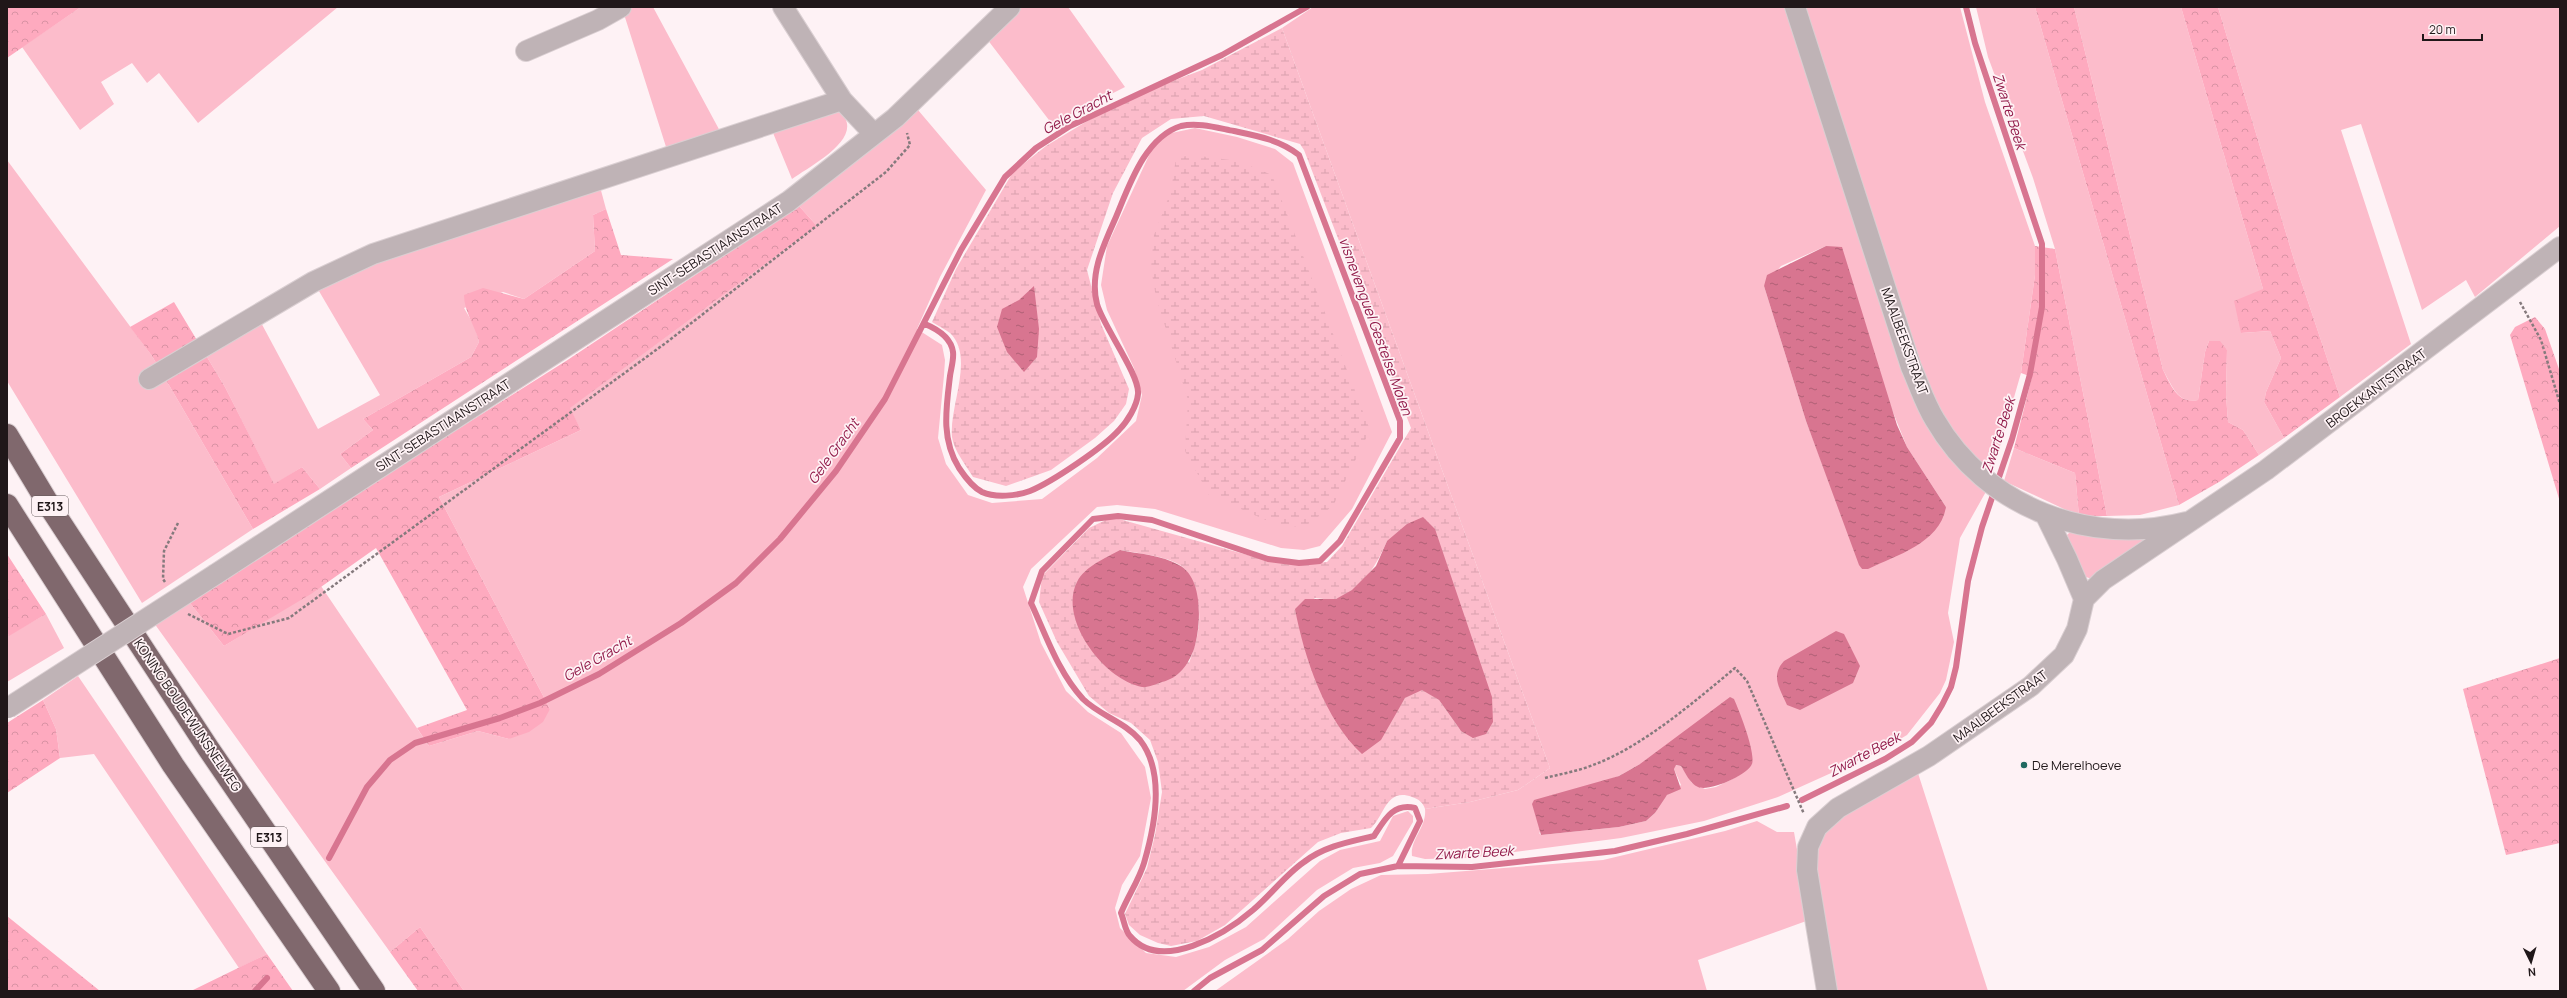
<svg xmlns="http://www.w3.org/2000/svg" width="2567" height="998" viewBox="0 0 2567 998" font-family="Manrope,sans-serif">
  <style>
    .grass { fill: #fcbccb; fill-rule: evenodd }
    .forest { fill: url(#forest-crowns) }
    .wetland { fill: url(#wetland-marsh); fill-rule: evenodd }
    .water { fill: url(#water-ripples) }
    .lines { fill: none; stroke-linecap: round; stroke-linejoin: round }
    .stream { stroke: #d87590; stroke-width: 6 }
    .minor-casing { stroke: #dacfd2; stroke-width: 22 }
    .highway-casing { stroke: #dacfd2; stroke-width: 24 }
    .path { stroke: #857a7d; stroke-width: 2.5; stroke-dasharray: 3 2; stroke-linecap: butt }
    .minor { stroke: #bfb3b6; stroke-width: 20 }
    .highway { stroke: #80686d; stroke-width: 22 }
    .minor-bridge-casing { stroke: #dacfd2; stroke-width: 22; stroke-linecap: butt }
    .minor-bridge { stroke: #bfb3b6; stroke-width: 20 }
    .poi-dot { fill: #206960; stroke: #fef2f5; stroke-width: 1.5 }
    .labels { text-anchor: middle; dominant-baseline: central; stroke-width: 3.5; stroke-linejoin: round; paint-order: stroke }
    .shield { fill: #fef2f5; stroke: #63595b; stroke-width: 1 }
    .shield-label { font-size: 12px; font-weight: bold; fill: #201719 }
    .street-label { font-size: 13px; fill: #201719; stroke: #fef2f5 }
    .poi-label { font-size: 13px; fill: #201719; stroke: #fef2f5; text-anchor: start }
    .water-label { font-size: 14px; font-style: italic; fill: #921b4a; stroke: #fef2f5 }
  </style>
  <defs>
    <pattern id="forest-crowns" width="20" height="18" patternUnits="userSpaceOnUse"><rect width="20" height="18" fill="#feaabf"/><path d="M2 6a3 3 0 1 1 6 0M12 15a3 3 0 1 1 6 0" fill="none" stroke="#d992a4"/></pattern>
    <pattern id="wetland-marsh" width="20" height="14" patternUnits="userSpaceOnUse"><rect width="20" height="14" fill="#fcbccb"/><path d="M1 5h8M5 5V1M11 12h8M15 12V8" fill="none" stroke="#d8a1ae"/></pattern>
    <pattern id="water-ripples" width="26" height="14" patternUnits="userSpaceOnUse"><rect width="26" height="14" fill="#d87590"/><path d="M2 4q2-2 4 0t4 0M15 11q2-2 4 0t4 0" fill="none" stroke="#af5f75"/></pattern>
  </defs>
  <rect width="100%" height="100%" fill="#fef2f5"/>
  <path class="grass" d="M 81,7 L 338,7 L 198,123 L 159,73 L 147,83 L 132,63 L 101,82 L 114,104 L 80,130 L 22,47 Z
    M 629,7 L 653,7 L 721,133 L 667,150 L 623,11 Z
    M 1021,7 L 1068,7 L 1125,87 L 1052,124 L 987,39 Z
    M 1313,7 L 1785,7 L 1860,220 L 1902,351 L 1988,488 L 1960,538 L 1948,613 L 1954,642 L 1946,680 L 1940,693 L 1907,735 L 1880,751 L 1778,797 L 1704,821 L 1621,838 L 1469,858 L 1425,859 L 1412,856 C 1410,839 1427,827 1425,809 L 1470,802 L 1518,790 L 1550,768 L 1282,28 ZM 1826,246 L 1907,447 L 1946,507 L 1862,569 L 1806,421 L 1764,286 L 1781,266 ZM 1640,764 L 1752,764 L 1738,776 L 1716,787 L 1705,789 L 1692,783 L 1681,766 L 1675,765 L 1674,769 L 1681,785 L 1663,798 L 1655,813 L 1646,821 L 1619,827 L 1541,835 L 1539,833 L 1600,783 L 1619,776 Z
    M 1803,7 L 1960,7 L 1985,102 L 2035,246 L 2035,275 L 2021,373 L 1992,474 L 1954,435 L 1937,412 Z
    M 1976,7 L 2035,7 L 2179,505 L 2140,515 L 2107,516 L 2055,249 L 2033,178 L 1988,57 Z
    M 2074,7 L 2181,7 L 2263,289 L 2241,333 L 2270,331 L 2281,358 L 2266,392 L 2264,402 L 2284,438 L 2259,455 L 2243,430 L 2228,422 L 2226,395 L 2227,350 L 2209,341 L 2205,352 L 2198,400 C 2177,404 2172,385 2163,370 Z
    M 2218,7 L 2560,7 L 2560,226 L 2475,297 L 2466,280 L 2422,310 L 2361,124 L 2341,130 L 2411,344 L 2340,397 L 2295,263 Z
    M 838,110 C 870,136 810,166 792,179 L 771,128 Z
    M 918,110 L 986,190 L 940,277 L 917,329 L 942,345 L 945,360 L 944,375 L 938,438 L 946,464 L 968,495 L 992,503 L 1042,499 L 1097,458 L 1136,421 L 1142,395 L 1134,368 L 1107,310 L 1101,285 L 1107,246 L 1151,151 L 1167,134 L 1195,128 L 1237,137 L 1275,149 L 1293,163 L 1392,432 L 1352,509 L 1320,546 L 1304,550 L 1281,548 L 1155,509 L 1117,505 L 1097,507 L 1031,569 L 1023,587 L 1041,643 L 1066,691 L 1088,712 L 1121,733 L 1145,767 L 1151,798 L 1140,856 L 1122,885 L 1115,908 L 1120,928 L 1146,953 L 1176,957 L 1209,947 L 1246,927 L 1320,861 L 1340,850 L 1380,841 L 1393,816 L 1408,811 L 1413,816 L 1413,822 L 1393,856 L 1380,863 L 1353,868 L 1317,890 L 1264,939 L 1225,960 L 1183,991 L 464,991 L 420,927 L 390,952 L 154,623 L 190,603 L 224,646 L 321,586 L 429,746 L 478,731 L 509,739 L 550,709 L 439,497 L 581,430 L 569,408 L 817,226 L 799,206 Z
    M 7,160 L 152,356 L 253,529 L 142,603 L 7,381 Z
    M 599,183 L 606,209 L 593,215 L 595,251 L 524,299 L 503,292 L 464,308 L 475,327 L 479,342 L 471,357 L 363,419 L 373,430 L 340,454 L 351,468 L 320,489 L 302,467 L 274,485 L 225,387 L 204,352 L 258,317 L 318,429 L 380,395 L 316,286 L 369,261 Z
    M 2014,448 L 2075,473 L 2079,516 L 2004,481 Z
    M 2072,530 L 2142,535 L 2147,539 L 2092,579 L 2083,576 L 2066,536 Z
    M 46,614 L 64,648 L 7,682 L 7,632 L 9,635 Z
    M 78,676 L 267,954 L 239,968 L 94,754 L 60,758 L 56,729 L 43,700 Z
    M 1917,770 L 1988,991 L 1834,991 L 1815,881 L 1814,849 L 1828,823 Z
    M 1757,821 L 1777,832 L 1794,832 L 1809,920 L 1698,960 L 1707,991 L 1215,991 L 1288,939 L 1319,911 L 1351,889 L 1381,875 L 1428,874 L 1603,860 L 1725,831 Z"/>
  <path class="forest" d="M 7,7 L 81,7 L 7,58 Z
    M 2035,7 L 2074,7 L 2163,370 C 2171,385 2177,404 2198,400 L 2205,352 L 2209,341 L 2220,341 L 2227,350 L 2226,395 L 2228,422 L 2243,430 L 2259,455 L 2219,482 L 2179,505 Z
    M 2181,7 L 2218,7 L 2295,263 L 2340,397 L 2284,438 L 2264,402 L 2266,392 L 2281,358 L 2270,331 L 2241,333 L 2234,301 L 2263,289 Z
    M 799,206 L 817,226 L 570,408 L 581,430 L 439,497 L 550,709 L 543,722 L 529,732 L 509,739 L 478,731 L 429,746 L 417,728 L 467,710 L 376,548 L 311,594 L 224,646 L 190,603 L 328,511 L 566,361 Z
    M 606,209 L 621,255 L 673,259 L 351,468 L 340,454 L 373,430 L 363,419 L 471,357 L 479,342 C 475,325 464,312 464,295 L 483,288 L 524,299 L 595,251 L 593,215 Z
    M 2035,246 L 2055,249 L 2107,516 L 2079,516 L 2075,473 L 2014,448 L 2032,377 L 2021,373 L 2035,275 Z
    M 174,302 L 225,387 L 274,484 L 302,467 L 320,489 L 253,529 L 152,356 L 130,327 Z
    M 2535,317 L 2545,329 L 2560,372 L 2560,502 L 2510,335 L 2515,327 Z
    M 7,554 L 46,614 L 9,636 L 7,632 Z
    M 2560,658 L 2560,843 L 2506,855 L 2463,689 Z
    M 43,700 L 56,729 L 60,758 L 7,793 L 7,723 Z
    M 7,916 L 100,991 L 7,991 Z
    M 420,927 L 464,991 L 418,991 L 390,952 Z
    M 267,954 L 293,991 L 191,991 Z"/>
  <path class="wetland" d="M 1282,28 L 1550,768 L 1518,790 L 1470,802 L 1425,809 C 1423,802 1418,799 1412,797 C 1386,787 1384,817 1371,828 L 1341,833 L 1318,842 L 1225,925 L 1197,941 L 1171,946 L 1158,943 L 1140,935 L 1129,925 L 1125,914 L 1147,868 L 1155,835 L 1162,792 L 1158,762 L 1150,740 L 1131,723 L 1109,713 L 1089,696 L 1057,642 L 1039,602 L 1042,576 L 1089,528 L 1112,517 L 1269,561 L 1305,564 L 1327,562 L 1342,546 L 1411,428 L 1304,150 L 1300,144 L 1204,116 L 1171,119 L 1142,138 L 1113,193 L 1087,270 L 1101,324 L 1129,389 L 1126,404 L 1114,421 L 1095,438 L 1051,470 L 1006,486 L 973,477 C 966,465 954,451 952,437 C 949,406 975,357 950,333 C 945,329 938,326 932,322 L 956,269 L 1013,172 L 1046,146 L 1084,123 L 1136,95 L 1202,70 ZM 1387,541 L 1461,731 L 1439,700 L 1422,689 L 1405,698 L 1393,717 L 1314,598 C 1320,598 1330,601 1336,599 C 1362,592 1378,562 1387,541 ZM 1120,550 C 1137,553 1166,556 1180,565 C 1187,569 1191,579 1193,585 C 1204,614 1199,636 1189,663 Z
    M 1192,155 L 1238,161 L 1272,175 L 1370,430 L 1333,506 L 1304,527 L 1277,525 L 1209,495 L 1185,451 L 1188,400 L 1156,297 L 1151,268 L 1154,235 L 1171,191 L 1176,158 Z"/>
  <path class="water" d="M 1826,246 L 1842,247 L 1897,425 L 1907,447 L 1946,507 C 1940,543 1897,555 1868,569 L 1862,569 L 1859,565 L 1806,421 L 1764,286 L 1767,275 Z
    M 1034,286 L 1039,329 L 1037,357 L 1024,372 L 1007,352 L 997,327 L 1002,309 L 1019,300 Z
    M 1423,517 L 1435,529 L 1492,697 L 1493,722 L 1486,734 L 1473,738 L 1461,731 L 1439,700 L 1422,690 L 1405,698 L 1381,740 L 1362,754 C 1325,720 1304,657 1295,609 L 1305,599 L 1336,599 L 1352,590 L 1376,566 L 1387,541 L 1407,524 Z
    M 1120,550 C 1139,554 1162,555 1179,565 C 1204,578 1201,627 1194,649 C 1188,665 1179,678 1162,682 C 1156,684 1147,688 1142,687 C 1104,680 1058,619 1077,582 C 1085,566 1106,558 1120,550 Z
    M 1836,631 L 1844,634 L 1860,666 L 1853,683 L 1800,710 L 1787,705 C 1780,689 1770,676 1784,661 Z
    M 1730,697 L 1734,699 C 1739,710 1756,753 1752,764 C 1748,775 1709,792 1698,787 C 1690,784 1685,772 1681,766 L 1676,765 L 1674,769 L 1681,789 L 1667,795 L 1655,813 L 1646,821 L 1619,827 L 1541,835 L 1532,804 L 1534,800 L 1619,776 L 1640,764 Z"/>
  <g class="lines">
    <path class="stream" d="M 925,324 C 937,329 951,337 953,352 C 954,359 951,369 950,376 C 946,409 941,439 959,468 C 965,477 972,487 982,492 C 995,498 1017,496 1030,491 C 1052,482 1104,447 1119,430 C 1127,422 1137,406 1138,394 C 1140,375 1103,326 1097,304 C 1089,274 1104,244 1116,217 C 1129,186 1145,137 1181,126 C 1198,122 1218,128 1234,131 C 1258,136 1280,140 1299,155 L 1400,421 L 1400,438 L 1340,541 L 1320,561 L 1299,563 L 1268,559 L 1152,520 L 1118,516 L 1093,519 L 1042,571 L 1031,603 C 1046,635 1058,672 1083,699 C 1099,715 1125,722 1140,740 C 1165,772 1155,826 1144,863 C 1139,880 1128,896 1121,913 C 1124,920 1125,931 1130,936 C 1161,973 1225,934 1253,910 C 1271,895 1285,875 1304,862 C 1325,846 1349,842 1374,836 C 1385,819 1393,803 1415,808 L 1420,821 L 1398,866
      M 1802,800 L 1885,759 L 1912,742 L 1931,723 L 1942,705 L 1951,687 L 1956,667 L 1968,581 L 1982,527 L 2012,439 L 2030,374 L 2042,307 L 2042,244 L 1975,43 L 1966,7
      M 329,858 L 367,787 L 390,760 L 415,743 L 500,718 L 540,703 L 599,674 L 681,623 L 736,583 L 780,539 L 836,471 L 885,399 L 961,250 L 1005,177 L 1036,148 L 1070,126 L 1222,55 L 1307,7
      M 255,991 L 267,978
      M 1194,991 L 1210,978 L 1262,950 L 1324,896 L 1360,874 L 1398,866 L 1472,867 L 1615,851 L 1687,834 L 1787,806"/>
    <defs>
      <path id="minor" d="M 783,7 L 842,100 L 874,134
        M 1795,7 L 1911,367 C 1919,385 1925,404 1935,420 C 1986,508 2090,547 2187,522
        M 526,51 L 598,20 L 621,7
        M 149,379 L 313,282 L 373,254 L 842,100
        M 216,574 L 789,201 L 895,118 L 1010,7
        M 2084,599 L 2103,580 L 2266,470 L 2560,247
        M 1827,991 L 1807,870 L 1808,847 L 1817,827 L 1838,808 L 1929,756 L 2031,686 L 2064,655 L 2077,629 L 2084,599 L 2067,559 L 2046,516"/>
      <path id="highway" d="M 7,435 L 52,510 L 208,748 L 374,991
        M 7,505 L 173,765 L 329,991"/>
    </defs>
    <use href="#minor" class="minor-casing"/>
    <use href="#highway" class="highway-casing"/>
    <path class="path" d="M 2520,302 L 2541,340 L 2560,404
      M 165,582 L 163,579 L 164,551 L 178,523
      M 188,614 L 228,634 L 289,618 L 667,342 L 886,172 L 910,145 L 907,133
      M 1545,778 C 1561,774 1578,771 1593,765 C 1642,747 1694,702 1735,668 L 1747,681 L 1804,814"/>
    <use href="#minor" class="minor"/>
    <use href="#highway" class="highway"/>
    <defs>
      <path id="minor-bridge" d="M 8,708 L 216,574"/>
    </defs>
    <use href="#minor-bridge" class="minor-bridge-casing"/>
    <use href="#minor-bridge" class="minor-bridge"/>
  </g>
  <circle class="poi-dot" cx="2024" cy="765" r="4"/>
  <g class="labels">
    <g class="shield">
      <rect x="32" y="496" width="36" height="20" rx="3"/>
      <rect x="251" y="827" width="36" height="20" rx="3"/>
    </g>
    <g class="shield-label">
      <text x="50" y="506">E313</text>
      <text x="269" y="837">E313</text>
    </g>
    <g class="street-label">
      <text transform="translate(715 249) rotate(-33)">SINT-SEBASTIAANSTRAAT</text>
      <text transform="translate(1905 341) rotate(70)">MAALBEEKSTRAAT</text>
      <text transform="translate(2376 388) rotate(-37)">BROEKKANTSTRAAT</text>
      <text transform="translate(443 425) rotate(-33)">SINT-SEBASTIAANSTRAAT</text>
      <text transform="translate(2000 706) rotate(-36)">MAALBEEKSTRAAT</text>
      <text transform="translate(188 715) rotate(56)">KONING BOUDEWIJNSNELWEG</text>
    </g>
    <g class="poi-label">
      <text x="2032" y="765">De Merelhoeve</text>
    </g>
    <g class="water-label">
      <text transform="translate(2010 111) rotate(72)">Zwarte Beek</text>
      <text transform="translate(1077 112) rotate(-28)">Gele Gracht</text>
      <text transform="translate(1376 326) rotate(70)">visnevenguel Gestelse Molen</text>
      <text transform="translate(1998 435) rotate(-72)">Zwarte Beek</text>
      <text transform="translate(833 451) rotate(-54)">Gele Gracht</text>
      <text transform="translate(597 658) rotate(-30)">Gele Gracht</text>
      <text transform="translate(1864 754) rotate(-28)">Zwarte Beek</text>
      <text transform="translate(1474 852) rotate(-3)">Zwarte Beek</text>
    </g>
  </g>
  <rect width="2567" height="998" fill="none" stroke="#201719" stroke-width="16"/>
  <g transform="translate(2531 962) rotate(175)" stroke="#fef2f5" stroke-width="3" paint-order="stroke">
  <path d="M0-3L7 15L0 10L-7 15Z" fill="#201719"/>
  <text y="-6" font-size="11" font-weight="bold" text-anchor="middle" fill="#201719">N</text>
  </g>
  <path d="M2423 34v6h59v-6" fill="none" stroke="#201719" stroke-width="2"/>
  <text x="2429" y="34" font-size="12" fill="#201719" stroke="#fef2f5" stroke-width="3" paint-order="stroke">20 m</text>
</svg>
